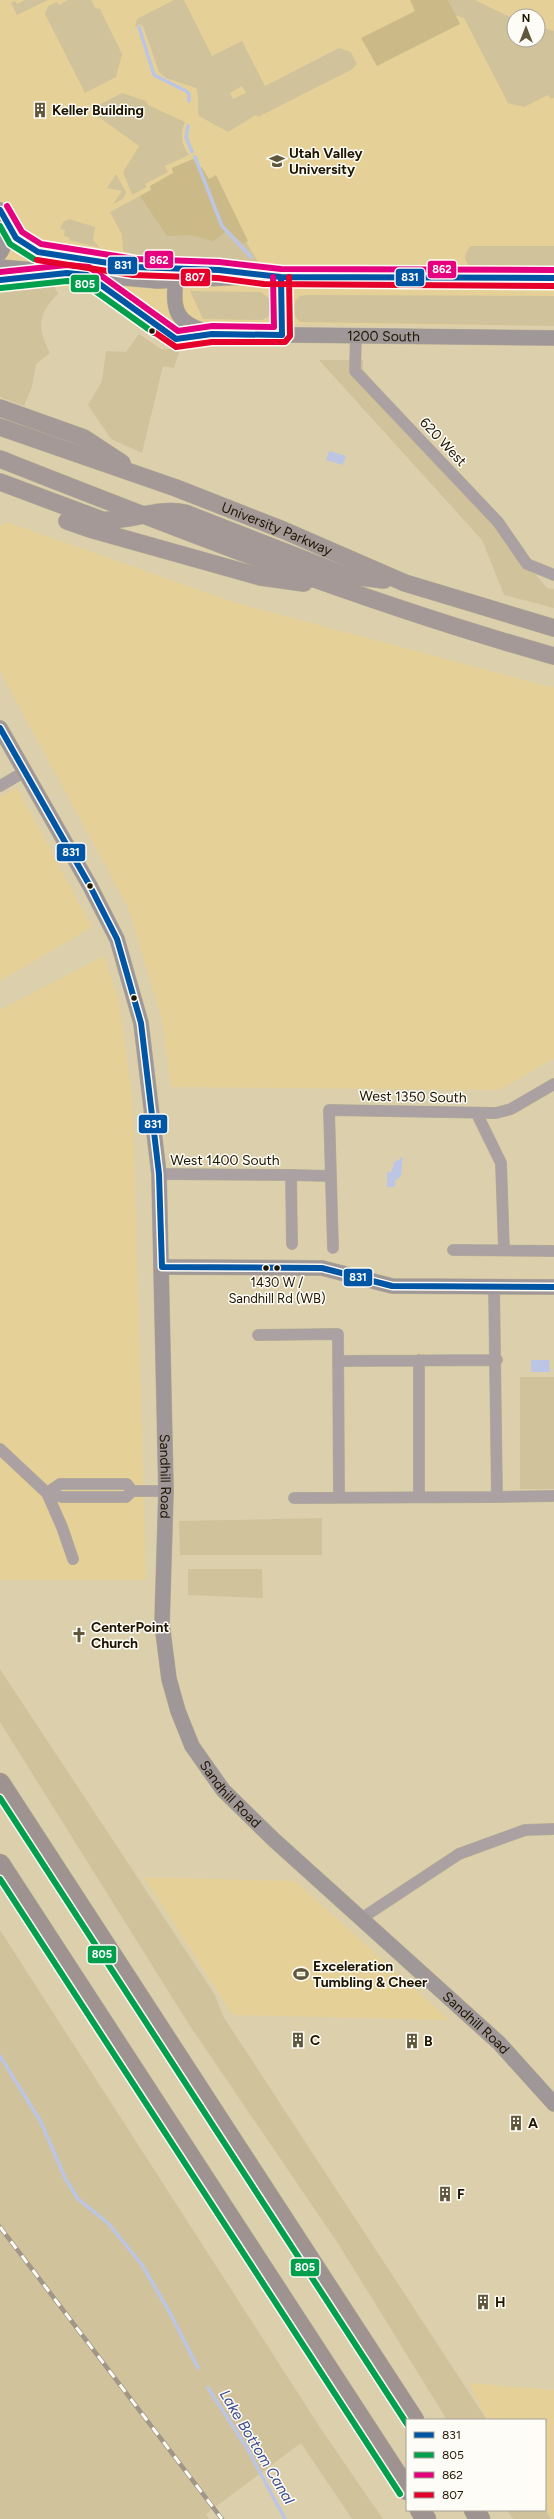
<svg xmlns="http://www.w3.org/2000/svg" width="554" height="2519" viewBox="0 0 554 2519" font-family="Figtree,sans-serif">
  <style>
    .built { fill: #e5d198; fill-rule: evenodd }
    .green { fill: #d0c29b; fill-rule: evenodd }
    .forest { fill: #cbba87 }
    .water { fill: #bcc5e4 }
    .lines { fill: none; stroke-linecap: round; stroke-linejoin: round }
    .stream { stroke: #bcc5e4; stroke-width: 3.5 }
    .street-casing { stroke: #b9b095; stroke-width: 12 }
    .secondary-casing { stroke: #b9b095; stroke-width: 16 }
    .primary-casing { stroke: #b9b095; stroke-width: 18 }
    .highway-casing { stroke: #b9b095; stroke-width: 21 }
    .street { stroke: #aba1a2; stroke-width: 11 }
    .secondary { stroke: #a09798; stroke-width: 15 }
    .primary { stroke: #a49996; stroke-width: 17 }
    .highway { stroke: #9e9390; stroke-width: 20 }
    .rail-casing { stroke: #a09789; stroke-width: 4.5 }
    .rail { stroke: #fefcf6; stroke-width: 3; stroke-dasharray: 9; stroke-linecap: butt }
    .bus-1-casing { stroke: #fefcf6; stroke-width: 9 }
    .bus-2-casing { stroke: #fefcf6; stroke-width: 9 }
    .bus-3-casing { stroke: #fefcf6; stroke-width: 9 }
    .bus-4-casing { stroke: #fefcf6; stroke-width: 9 }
    .bus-1 { stroke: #0055a4; stroke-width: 6 }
    .bus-2 { stroke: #029f4d; stroke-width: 6 }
    .bus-3 { stroke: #e5007d; stroke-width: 6 }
    .bus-4 { stroke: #e4002b; stroke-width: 6 }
    .bus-dot { fill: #1e1500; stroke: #fefcf6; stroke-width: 1.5 }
    .labels { text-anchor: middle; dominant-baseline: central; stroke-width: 3; stroke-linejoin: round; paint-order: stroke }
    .bus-label { font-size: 13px; fill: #1e1500; stroke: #fefcf6 }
    .poi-label { font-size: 14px; font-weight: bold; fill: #1e1500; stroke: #fefcf6; text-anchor: start }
    .street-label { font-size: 14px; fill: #1e1500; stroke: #fefcf6 }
    .water-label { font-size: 15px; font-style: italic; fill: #39498f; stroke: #fefcf6 }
    .line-badge { stroke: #fefcf6; stroke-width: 1.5 }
    .badge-label { font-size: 11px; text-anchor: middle; font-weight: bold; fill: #fff }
  </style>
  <rect width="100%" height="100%" fill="#dcd0ac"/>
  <path class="built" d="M 0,0 L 554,0 L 554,326 L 261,324 L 168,327 L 85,290 L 13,282 L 0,288 ZM 514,16 L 538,16 L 538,40 L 514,40 Z
    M 7,522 L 233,602 L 554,688 L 554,1058 L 500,1090 L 171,1087 L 162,1019 L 128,907 L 0,671 L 0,526 Z
    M 17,788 L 92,927 L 0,981 L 0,797 Z
    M 104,956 L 118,998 L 132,1094 L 146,1580 L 0,1580 L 0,1010 Z
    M 144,1877 L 295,1881 L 449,2020 L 233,2015 Z
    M 469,2383 L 554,2390 L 554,2519 L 545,2509 L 545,2420 L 488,2420 Z"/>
  <path class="green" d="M 25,0 L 48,0 L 17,15 L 11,3 L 15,1 L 17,4 Z
    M 68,0 L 91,0 L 95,8 L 100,9 L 122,54 L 116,77 L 85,93 L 45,14 L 48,6 L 57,2 L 59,5 Z
    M 174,0 L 184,0 L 212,56 L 242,41 L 265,86 L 339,48 L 351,52 L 357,64 L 351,70 L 258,117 L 256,115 L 228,132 L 199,116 C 196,106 200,97 196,88 L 166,78 L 159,72 L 143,26 L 139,24 L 135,28 L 137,19 ZM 242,86 L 246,93 L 233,99 L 230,93 Z
    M 448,0 L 475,0 L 514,19 L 514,40 L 538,40 L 538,26 L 554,31 L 554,98 L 551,99 L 548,95 L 524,107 L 508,103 L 464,18 L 455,15 Z
    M 122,93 L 146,101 L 148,105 L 185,122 C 180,135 181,143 189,155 L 165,166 L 168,172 L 145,184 L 147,187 L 132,195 L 123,172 L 139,146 L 96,115 L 93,108 Z
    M 193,159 L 202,168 L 257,260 L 256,263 L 213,262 L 185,257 L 136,255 L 123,251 L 122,235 L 110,212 L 151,190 L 150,186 L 174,173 L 172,168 Z
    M 116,174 L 126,192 L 123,199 L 113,204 L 122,191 L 107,188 Z
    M 69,219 L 95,227 L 93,240 L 100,248 L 69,240 L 70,238 L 64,236 L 65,230 L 60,229 L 63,222 Z
    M 471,246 L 554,246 L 554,267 L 472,267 C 462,261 464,253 471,246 Z
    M 23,283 L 54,286 L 58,294 C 37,315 37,327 50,353 L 36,364 L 32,387 L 24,406 L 0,397 L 0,289 Z
    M 190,291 L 261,292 L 271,300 L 270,316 L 262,320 L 203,319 Z
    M 307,295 L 554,296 L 554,326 L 300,322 L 295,316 L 295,301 L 300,296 Z
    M 139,334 L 161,349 L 177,349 L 179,352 L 174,368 L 163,366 L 142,453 L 111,439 L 88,405 L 102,381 L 106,351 L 126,352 Z
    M 319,360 L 363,360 L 363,369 L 547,588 L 554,589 L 554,608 L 504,595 L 482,540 Z
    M 520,1377 L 554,1377 L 554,1489 L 520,1489 Z
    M 322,1518 L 322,1555 L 180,1555 L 179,1521 Z
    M 188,1569 L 262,1569 L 263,1598 L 188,1595 Z
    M 0,1669 L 215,1995 L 223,2016 L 487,2420 L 447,2420 L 339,2245 L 190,2026 L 0,1722 Z
    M 0,1930 L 321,2429 L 383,2519 L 352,2519 L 301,2443 L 206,2514 L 209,2519 L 0,2519 Z
    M 507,2510 L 545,2510 L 551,2519 L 513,2519 Z"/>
  <path class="forest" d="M 410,0 L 448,0 L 460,24 L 377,66 L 361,38 L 415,11 Z
    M 193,159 L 202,168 L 209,179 L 216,175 L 248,241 L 243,244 L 228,230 L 213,241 L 191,235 L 167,236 L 140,196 L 151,190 L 150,186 L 173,173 L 172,168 Z"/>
  <path class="water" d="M 329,451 L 346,456 L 343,465 L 326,460 Z
    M 403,1157 L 401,1176 L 395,1181 L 395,1187 L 387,1187 L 387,1172 L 391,1172 L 394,1164 L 393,1163 Z
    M 531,1360 L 549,1360 L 550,1372 L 531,1372 Z"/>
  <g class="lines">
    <path class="stream" d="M 139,27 L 154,75 L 186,91 L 189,94 L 189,101
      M 188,126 L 186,137 L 192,152
      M 195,157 L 222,226 L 251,257
      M 0,2056 L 41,2122 L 65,2178 L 78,2199 L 108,2223 L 142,2265 L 169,2311 L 198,2368
      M 208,2388 L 247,2448 L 285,2519"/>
    <defs>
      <path id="street" d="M 356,335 L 355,371 L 498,522 L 527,564 L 554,575
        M 0,786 L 24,772
        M 477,1114 L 501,1163 L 504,1250
        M 159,1174 L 291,1175
        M 292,1244 L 291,1175 L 330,1176
        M 333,1248 L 329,1110 L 496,1113 L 511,1109 L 554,1084
        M 453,1250 L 554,1251
        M 258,1335 L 338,1334 L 339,1498
        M 419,1360 L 419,1497
        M 338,1361 L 497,1360
        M 0,1449 L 47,1493 L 62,1527 L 73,1559
        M 47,1493 L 62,1497 L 126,1497 L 132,1491 L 166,1491
        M 47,1493 L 60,1484 L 127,1484 L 132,1491
        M 497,1497 L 554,1496
        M 294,1498 L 497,1497 L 494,1286
        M 362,1918 L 459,1854 L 525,1830 L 554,1829"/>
      <g id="secondary">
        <path d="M 0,210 C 9,225 9,238 0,253"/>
        <path d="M 7,224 L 16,238 L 38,252 L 134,267 L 219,270"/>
        <path d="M 0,267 L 158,281 L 264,276 L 554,278"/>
        <path id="s1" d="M 88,276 L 176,339 L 212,334 L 554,338"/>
        <path d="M 281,277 L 282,335"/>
        <path d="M 0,280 L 27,276"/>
        <path d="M 176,281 C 171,313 179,324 210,333"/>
        <path id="s2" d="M 0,728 L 90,886 L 117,939 L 141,1023 L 159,1174 L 166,1491 L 162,1624 L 169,1679 L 178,1711 L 192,1746 L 223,1790 L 273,1839 L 499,2043 L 554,2104"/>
        <path d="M 162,1267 L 322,1268 L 392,1286 L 554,1287"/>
      </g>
      <g id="primary">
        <path d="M 0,408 L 84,438 L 122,463"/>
        <path id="s3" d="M 0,427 L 176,488 L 283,530 L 405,583 L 554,628"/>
        <path d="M 0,459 C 183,531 365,603 554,656"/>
        <path d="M 0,482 L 102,520 C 130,522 157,507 185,513 L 344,575 L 384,580"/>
        <path d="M 67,521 L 90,529 L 261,577 L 304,583"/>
      </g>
      <path id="highway" d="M 0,1783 L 414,2420
        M 0,1864 L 407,2490
        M 420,2510 L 426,2519
        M 474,2510 L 480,2519"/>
    </defs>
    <use href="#street" class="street-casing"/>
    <use href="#secondary" class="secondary-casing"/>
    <use href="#primary" class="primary-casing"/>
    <use href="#highway" class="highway-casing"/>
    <use href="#street" class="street"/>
    <use href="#secondary" class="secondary"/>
    <use href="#primary" class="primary"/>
    <use href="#highway" class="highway"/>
    <defs>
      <path id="rail" d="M 0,2227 L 222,2519"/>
    </defs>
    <use href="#rail" class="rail-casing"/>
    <use href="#rail" class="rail"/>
    <defs>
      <path id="bus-1" d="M 0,210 L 16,238 L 38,252 L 134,267 L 219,270 L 281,277 L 554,278
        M 0,280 L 67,273 L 87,275 L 176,339 L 212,334 L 282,335 L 281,277
        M 0,728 L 90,886 L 117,939 L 141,1023 L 159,1174 L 162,1267
        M 162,1267 L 322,1268 L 392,1286 L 554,1287"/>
      <path id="bus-2" d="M 0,226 L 10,244 L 34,259
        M 1,288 L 67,281 L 84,283 L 154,333
        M 0,1798 L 407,2424
        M 0,1879 L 400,2494"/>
      <path id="bus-3" d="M 7,206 L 22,232 L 41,244 L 135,259 L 219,262 L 281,269 L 554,270
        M 0,272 L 67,265 L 89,267 L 178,331 L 212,326 L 274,327 L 273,277"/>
      <path id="bus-4" d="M 37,260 L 133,275 L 218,278 L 264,284 L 554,286
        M 154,332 L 176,347 L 212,342 L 285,342 L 290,336 L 289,277"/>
    </defs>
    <use href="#bus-1" class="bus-1-casing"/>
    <use href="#bus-2" class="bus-2-casing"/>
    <use href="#bus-3" class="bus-3-casing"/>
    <use href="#bus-4" class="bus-4-casing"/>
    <use href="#bus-1" class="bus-1"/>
    <use href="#bus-2" class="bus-2"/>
    <use href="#bus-3" class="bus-3"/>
    <use href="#bus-4" class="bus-4"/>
  </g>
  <defs>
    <symbol id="building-bare" viewBox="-9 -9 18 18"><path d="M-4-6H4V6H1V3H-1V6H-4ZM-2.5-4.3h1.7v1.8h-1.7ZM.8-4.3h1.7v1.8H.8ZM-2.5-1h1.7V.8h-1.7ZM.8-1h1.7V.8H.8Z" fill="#60563c" stroke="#fefcf6" stroke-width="2.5" paint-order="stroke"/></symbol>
    <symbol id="university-bare" viewBox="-9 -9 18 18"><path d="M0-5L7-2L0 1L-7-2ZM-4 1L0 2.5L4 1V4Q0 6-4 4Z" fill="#60563c" stroke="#fefcf6" stroke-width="2.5" paint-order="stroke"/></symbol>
    <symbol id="church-bare" viewBox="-9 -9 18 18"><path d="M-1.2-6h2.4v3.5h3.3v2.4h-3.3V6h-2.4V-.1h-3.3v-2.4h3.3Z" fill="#60563c" stroke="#fefcf6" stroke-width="2.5" paint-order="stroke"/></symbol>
    <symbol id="stadium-bare" viewBox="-9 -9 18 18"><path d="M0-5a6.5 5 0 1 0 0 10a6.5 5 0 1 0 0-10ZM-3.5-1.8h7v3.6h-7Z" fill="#60563c" stroke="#fefcf6" stroke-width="2.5" paint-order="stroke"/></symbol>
  </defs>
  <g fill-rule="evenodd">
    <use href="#building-bare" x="29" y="99" width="22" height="22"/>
    <use href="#university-bare" x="266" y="150" width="22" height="22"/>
    <use href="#church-bare" x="68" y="1624" width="22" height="22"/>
    <use href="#stadium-bare" x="290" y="1963" width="22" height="22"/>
    <use href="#building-bare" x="287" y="2029" width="22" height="22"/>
    <use href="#building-bare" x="401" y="2030" width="22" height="22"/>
    <use href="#building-bare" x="505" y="2112" width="22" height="22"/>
    <use href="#building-bare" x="434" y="2183" width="22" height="22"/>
    <use href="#building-bare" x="472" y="2291" width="22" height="22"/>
  </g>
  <g class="bus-dot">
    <circle cx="152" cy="331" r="3.5"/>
    <circle cx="90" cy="886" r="3.5"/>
    <circle cx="134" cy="998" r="3.5"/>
    <circle cx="266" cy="1268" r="3.5"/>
    <circle cx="277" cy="1268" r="3.5"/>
  </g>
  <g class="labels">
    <g class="bus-label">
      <text x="277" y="1282">1430 W /<tspan x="277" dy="16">Sandhill Rd (WB)</tspan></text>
    </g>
    <g class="poi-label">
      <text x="52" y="110">Keller Building</text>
      <text x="289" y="153">Utah Valley<tspan x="289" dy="16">University</tspan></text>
      <text x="91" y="1627">CenterPoint<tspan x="91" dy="16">Church</tspan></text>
      <text x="313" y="1966">Exceleration<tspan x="313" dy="16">Tumbling &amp; Cheer</tspan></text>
      <text x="310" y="2040">C</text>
      <text x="424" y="2041">B</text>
      <text x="528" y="2123">A</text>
      <text x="457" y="2194">F</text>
      <text x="495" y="2302">H</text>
    </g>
    <g class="street-label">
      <text stroke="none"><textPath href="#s1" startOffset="316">1200 South</textPath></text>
      <text transform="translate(443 442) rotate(47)">620 West</text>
      <text stroke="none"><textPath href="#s3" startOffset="295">University Parkway</textPath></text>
      <text transform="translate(413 1097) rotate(1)">West 1350 South</text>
      <text x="225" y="1160">West 1400 South</text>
      <text stroke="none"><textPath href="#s2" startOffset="783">Sandhill Road</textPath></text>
      <text stroke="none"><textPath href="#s2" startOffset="1119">Sandhill Road</textPath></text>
      <text stroke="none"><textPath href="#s2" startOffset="1455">Sandhill Road</textPath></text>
    </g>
    <g class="water-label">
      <text transform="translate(257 2447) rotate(59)">Lake Bottom Canal</text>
    </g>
  </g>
  <g class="line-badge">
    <rect x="144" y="250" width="30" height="19" rx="4" fill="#e5007d"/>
    <rect x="107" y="256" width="31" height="19" rx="4" fill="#0055a4"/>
    <rect x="427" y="260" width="30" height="19" rx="4" fill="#e5007d"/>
    <rect x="180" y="268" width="31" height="19" rx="4" fill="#e4002b"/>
    <rect x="395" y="268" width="30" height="19" rx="4" fill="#0055a4"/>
    <rect x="70" y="274" width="30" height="19" rx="4" fill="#029f4d"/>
    <rect x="56" y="843" width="30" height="19" rx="4" fill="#0055a4"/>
    <rect x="138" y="1114" width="30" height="20" rx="4" fill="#0055a4"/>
    <rect x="343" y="1268" width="30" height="19" rx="4" fill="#0055a4"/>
    <rect x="87" y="1945" width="30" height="19" rx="4" fill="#029f4d"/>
    <rect x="290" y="2258" width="30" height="19" rx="4" fill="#029f4d"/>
  </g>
  <g class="badge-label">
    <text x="159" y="264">862</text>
    <text x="123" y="269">831</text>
    <text x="442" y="273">862</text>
    <text x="195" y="281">807</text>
    <text x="410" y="281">831</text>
    <text x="85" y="288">805</text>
    <text x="71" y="856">831</text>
    <text x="153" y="1128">831</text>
    <text x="358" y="1281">831</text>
    <text x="102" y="1958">805</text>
    <text x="305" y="2271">805</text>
  </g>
  <rect x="406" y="2419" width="140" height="92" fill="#fefcf6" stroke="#a4a094"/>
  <rect x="414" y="2432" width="20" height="6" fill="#0055a4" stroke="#a4a094"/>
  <text x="442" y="2439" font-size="12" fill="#1e1500">831</text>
  <rect x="414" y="2452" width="20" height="6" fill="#029f4d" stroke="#a4a094"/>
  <text x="442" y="2459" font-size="12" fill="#1e1500">805</text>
  <rect x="414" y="2472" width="20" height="6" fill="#e5007d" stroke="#a4a094"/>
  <text x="442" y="2479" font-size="12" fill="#1e1500">862</text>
  <rect x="414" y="2492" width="20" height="6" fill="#e4002b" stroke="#a4a094"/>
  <text x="442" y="2499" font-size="12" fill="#1e1500">807</text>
  <g transform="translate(526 28)"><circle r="19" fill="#fefcf6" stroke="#a4a094"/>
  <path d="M0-3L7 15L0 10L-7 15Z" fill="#60563c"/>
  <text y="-6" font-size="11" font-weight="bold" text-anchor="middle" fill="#1e1500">N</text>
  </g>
</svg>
